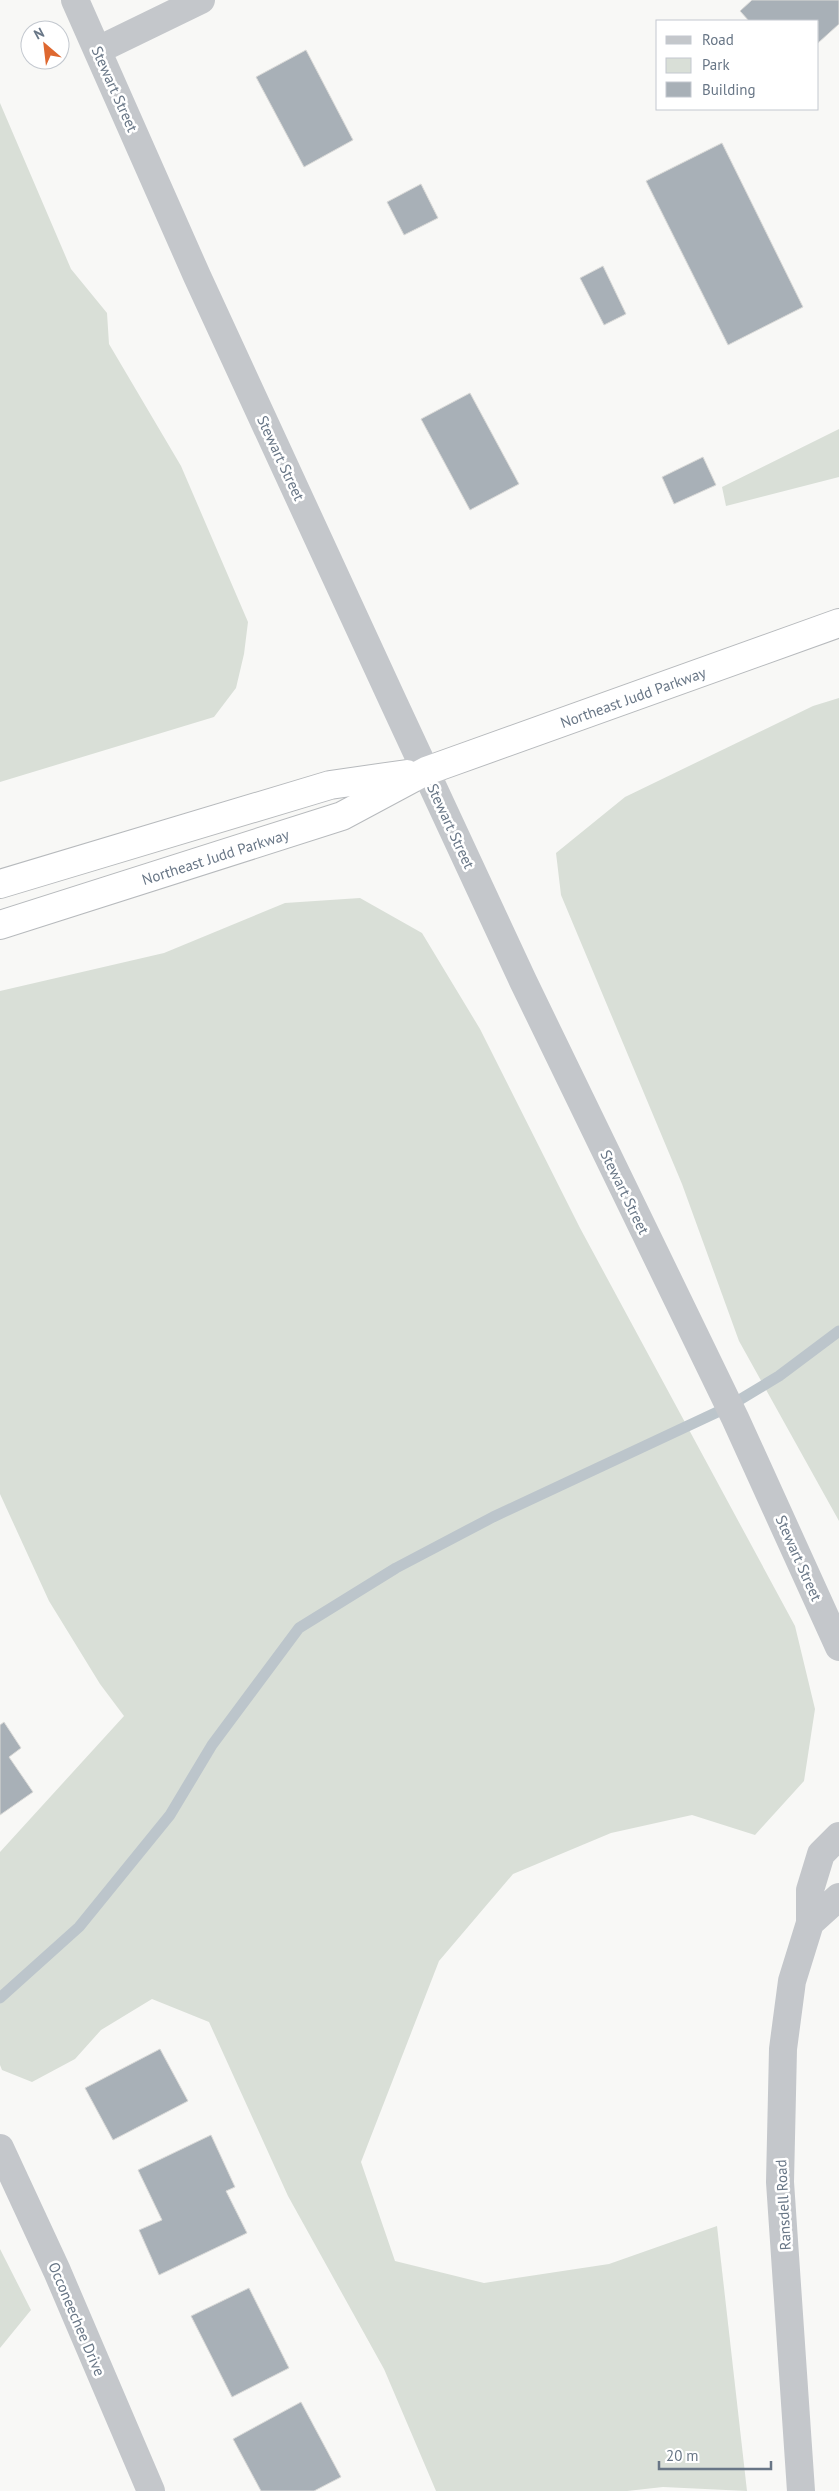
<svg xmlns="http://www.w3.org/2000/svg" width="839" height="2491" viewBox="0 0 839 2491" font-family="'PT Sans',sans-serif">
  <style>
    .green { fill: #d9dfd7 }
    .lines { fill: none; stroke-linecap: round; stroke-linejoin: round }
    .stream { stroke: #bcc5cb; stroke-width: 11 }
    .building { fill: #a8b0b7; stroke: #dadad8 }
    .highway-casing { stroke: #b7babd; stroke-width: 30 }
    .minor { stroke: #c4c7cb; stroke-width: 28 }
    .highway { stroke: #fff; stroke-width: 28 }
    .labels { text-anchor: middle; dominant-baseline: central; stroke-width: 5; stroke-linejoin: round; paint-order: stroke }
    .street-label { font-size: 15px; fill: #687686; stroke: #fff }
  </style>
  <rect width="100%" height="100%" fill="#f8f8f6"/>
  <path class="green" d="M 0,103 L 71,269 L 107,313 L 109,344 L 181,466 L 248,622 L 244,654 L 236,688 L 214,717 L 0,782 Z
    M 839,429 L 839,477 L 726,506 L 722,487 Z
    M 839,698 L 839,1521 L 739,1341 L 682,1184 L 561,895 L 556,853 L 625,797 L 813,706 Z
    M 360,898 L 422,933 L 480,1029 L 580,1228 L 795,1626 L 815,1709 L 804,1781 L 755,1835 L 692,1815 L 611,1833 L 513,1874 L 439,1961 L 361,2162 L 395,2261 L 484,2283 L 609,2264 L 717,2226 L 747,2491 L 663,2487 L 627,2491 L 436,2491 L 384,2369 L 288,2196 L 209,2022 L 152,1999 L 101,2030 L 75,2059 L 32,2082 L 2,2070 L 0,2065 L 0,1852 L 124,1716 L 100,1684 L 49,1601 L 0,1494 L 0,991 L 164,953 L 285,903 Z
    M 0,2249 L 31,2310 L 0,2348 Z"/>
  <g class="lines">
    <path class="stream" d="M 0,1998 L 79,1927 L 170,1815 L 212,1745 L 299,1628 L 396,1568 L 493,1517 L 726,1408 L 779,1376 L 839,1331"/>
  </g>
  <path class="building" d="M 752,0 L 839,0 L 839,24 L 818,43 L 818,21 L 749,21 L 740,11 Z
    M 306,50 L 353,140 L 304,167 L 256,77 Z
    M 722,143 L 803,307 L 728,345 L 646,181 Z
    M 421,184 L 438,218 L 404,235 L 387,202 Z
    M 603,266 L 626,314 L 604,325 L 580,278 Z
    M 470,393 L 519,484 L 470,510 L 421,419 Z
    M 703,457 L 716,485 L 674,504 L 662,477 Z
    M 4,1722 L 21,1748 L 9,1757 L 33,1792 L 0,1815 L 0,1725 Z
    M 160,2049 L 188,2101 L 113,2140 L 85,2088 Z
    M 211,2135 L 235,2187 L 226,2191 L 247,2233 L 159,2275 L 139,2230 L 162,2220 L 138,2170 Z
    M 249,2288 L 289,2368 L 232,2397 L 191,2316 Z
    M 301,2402 L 341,2477 L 314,2491 L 261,2491 L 233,2439 Z"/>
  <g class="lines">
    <defs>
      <g id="highway">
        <path d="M 0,884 L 330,785 L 407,774"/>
        <path id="s1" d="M 0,925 L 342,816 L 426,771 L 839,623"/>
      </g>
    </defs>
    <use href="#highway" class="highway-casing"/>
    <path class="minor" d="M 75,0 L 197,276 L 392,699 L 523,981 L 735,1418 L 839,1647
      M 98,50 L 201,0
      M 810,1923 L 839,1897
      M 0,2148 L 57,2271 L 151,2491
      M 801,2491 L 780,2182 L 783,2049 L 792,1981 L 810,1923 L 810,1890 L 821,1854 L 839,1836"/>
    <use href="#highway" class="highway"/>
  </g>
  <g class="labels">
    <g class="street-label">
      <text transform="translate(115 89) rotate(66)">Stewart Street</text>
      <text transform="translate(281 458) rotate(65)">Stewart Street</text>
      <text stroke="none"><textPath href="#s1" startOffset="674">Northeast Judd Parkway</textPath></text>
      <text transform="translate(451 826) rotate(65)">Stewart Street</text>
      <text stroke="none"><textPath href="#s1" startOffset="226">Northeast Judd Parkway</textPath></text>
      <text transform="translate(625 1192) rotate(64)">Stewart Street</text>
      <text transform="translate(799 1558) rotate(66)">Stewart Street</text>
      <text transform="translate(783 2205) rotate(-93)">Ransdell Road</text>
      <text transform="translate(77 2319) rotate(67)">Occoneechee Drive</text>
    </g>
  </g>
  <rect x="656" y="20" width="162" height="90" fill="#ffffff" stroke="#c3c8cf"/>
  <rect x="666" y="36" width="25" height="8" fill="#c4c7cb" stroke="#c3c8cf"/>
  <text x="702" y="45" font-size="15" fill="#687686">Road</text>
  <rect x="666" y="58" width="25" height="15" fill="#d9dfd7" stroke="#c3c8cf"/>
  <text x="702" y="70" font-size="15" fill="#687686">Park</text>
  <rect x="666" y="82" width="25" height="15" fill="#a8b0b7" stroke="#c3c8cf"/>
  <text x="702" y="95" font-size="15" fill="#687686">Building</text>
  <g transform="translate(45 45) rotate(332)"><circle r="24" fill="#ffffff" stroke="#c3c8cf"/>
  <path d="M0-4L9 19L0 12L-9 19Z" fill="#de6830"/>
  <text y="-8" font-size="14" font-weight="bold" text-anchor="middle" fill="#687686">N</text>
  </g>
  <path d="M659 2461v8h112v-8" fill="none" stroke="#687686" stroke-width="2.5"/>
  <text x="666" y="2461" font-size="15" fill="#687686" stroke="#ffffff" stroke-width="4" paint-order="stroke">20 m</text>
</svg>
